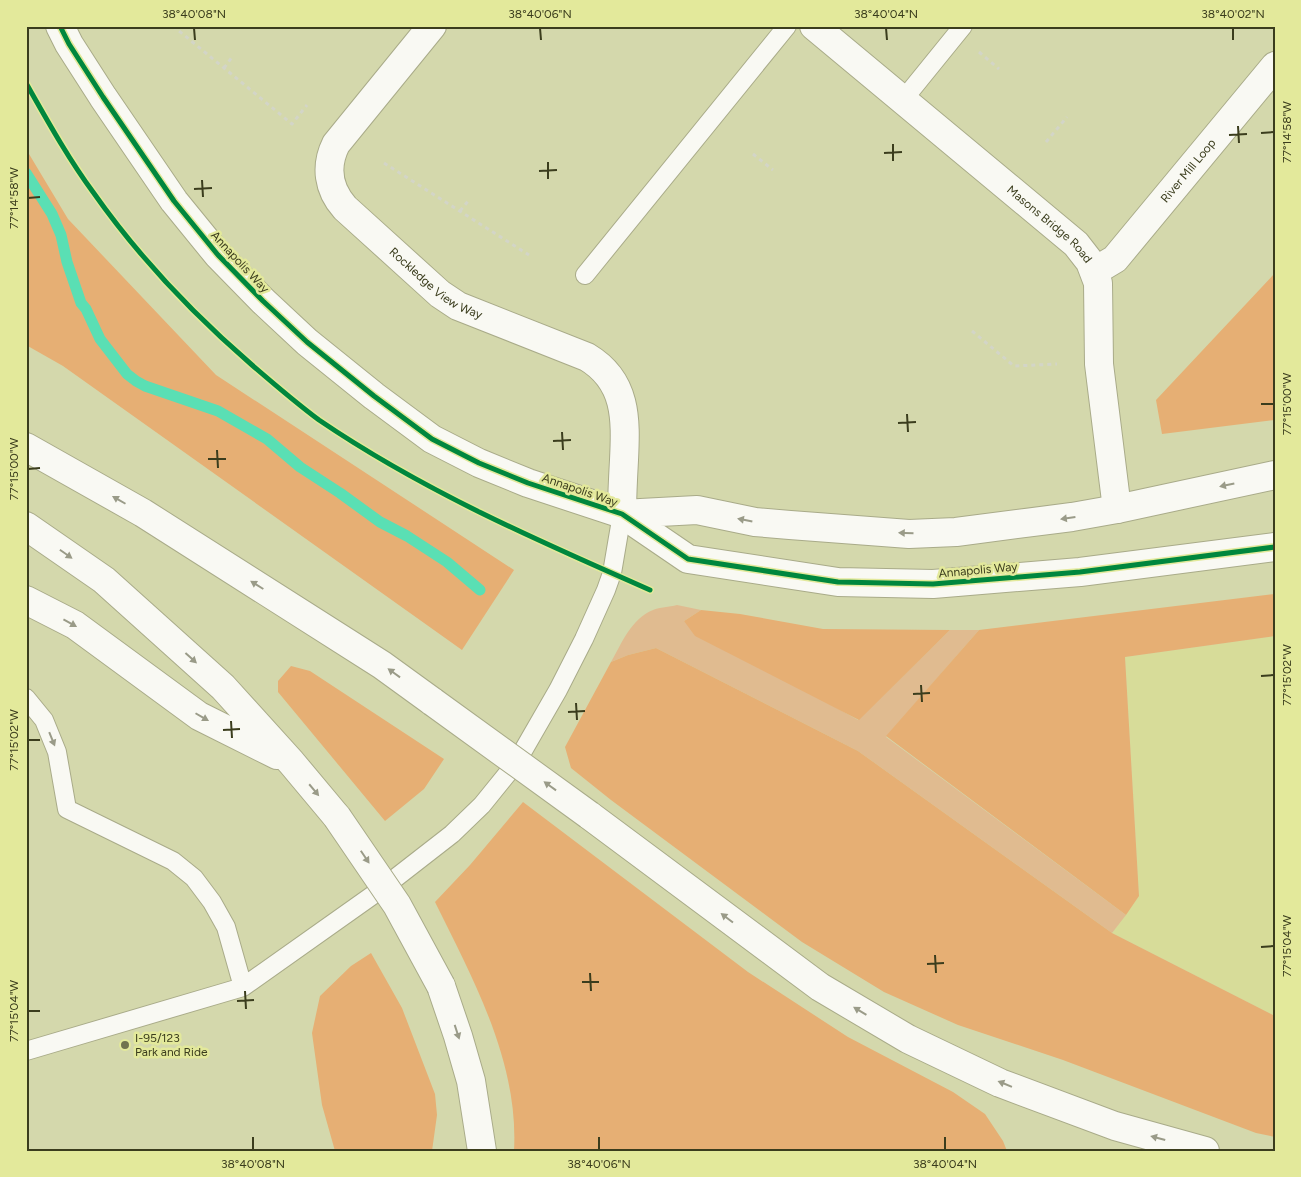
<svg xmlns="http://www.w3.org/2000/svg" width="1301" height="1177" viewBox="0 0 1301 1177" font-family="Figtree,sans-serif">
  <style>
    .built { fill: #d7dc99 }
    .green { fill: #e0bb90 }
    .forest { fill: #e6af74 }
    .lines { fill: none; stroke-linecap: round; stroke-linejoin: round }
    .stream { stroke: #5adfb4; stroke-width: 11 }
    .lane-casing { stroke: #a9ab89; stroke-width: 20 }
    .street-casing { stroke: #a9ab89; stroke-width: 30 }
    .secondary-casing { stroke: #a9ab89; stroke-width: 30 }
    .highway-casing { stroke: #a9ab89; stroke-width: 30 }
    .path { stroke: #d3d5c7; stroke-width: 3; stroke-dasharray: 4 4; stroke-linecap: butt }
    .lane { stroke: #f9f9f3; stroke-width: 18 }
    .street { stroke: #f9f9f3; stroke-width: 28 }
    .secondary { stroke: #f9f9f3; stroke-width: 28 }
    .highway { stroke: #f9f9f3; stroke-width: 28 }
    .highway-bridge-casing { stroke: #a9ab89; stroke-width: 30; stroke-linecap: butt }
    .highway-bridge { stroke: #f9f9f3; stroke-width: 28 }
    .cycleway-casing { stroke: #e3e99b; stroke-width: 8 }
    .cycleway { stroke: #00873e; stroke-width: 5 }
    .oneway { fill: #9a9b88 }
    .ticks { fill: none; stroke: #3b3d1d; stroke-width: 2 }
    .poi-dot { fill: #71734f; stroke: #e3e99b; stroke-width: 2 }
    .labels { text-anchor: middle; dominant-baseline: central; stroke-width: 5; stroke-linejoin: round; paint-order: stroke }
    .street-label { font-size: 12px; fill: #3b3d1d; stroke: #e3e99b }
    .poi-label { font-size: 12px; fill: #3b3d1d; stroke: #e3e99b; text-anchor: start }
    .neatline { fill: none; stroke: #3b3d1d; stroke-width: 2 }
    .ticks-label { font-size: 12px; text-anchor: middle; fill: #3b3d1d }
  </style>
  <rect width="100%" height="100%" fill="#d4d8ac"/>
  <path class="built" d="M 1275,636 L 1275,1016 L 1112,933 L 1139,896 L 1125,657 Z"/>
  <path class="green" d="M 677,605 L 701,610 L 684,621 L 858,720 L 950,630 L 979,630 L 886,737 L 1126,915 L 1112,933 L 858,751 L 656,648 L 628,655 L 611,662 C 622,643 631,619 653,610 C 660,607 669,607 677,605 Z"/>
  <path class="forest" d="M 26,149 L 68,219 L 216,375 L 514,570 L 462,650 L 63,366 L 26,345 Z
    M 1275,273 L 1275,420 L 1162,434 L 1156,400 Z
    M 1275,594 L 1275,636 L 1125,657 L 1139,896 L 1126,915 L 886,736 L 979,630 Z
    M 701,610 L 740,614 L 823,629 L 950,630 L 859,720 L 695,636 L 684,621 Z
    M 656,648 L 858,751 L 1112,933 L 1275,1016 L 1275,1137 L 1256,1133 L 1063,1060 L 958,1025 L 884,992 L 802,942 L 611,800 L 571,768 L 565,747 L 611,662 L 628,655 Z
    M 291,666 L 310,671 L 444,759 L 424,789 L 385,821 L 278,692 L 278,681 Z
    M 523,802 L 748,972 L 848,1037 L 953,1092 L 985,1114 L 1003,1141 L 1007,1151 L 514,1151 C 519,1062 473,979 435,902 L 470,865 Z
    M 371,953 L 402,1008 L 435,1094 L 437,1115 L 432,1151 L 335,1151 L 322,1105 L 312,1033 L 320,996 L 351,966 Z"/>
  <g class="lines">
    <path class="stream" d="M 26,173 L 52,214 L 61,235 L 67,262 L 81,303 L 86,309 L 100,339 L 127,374 L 136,381 L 145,386 L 218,411 L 267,439 L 300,467 L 340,493 L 380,522 L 407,536 L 447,562 L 480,590"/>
    <defs>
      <path id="lane" d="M 903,100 L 963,26
        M 585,275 L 787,26
        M 26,698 L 44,720 L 57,752 L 67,809 L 173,861 L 194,878 L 212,902 L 226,927 L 243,987
        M 26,1051 L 243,987 L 380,890 L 452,834 L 482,805 L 516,763 L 558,690 L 584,639 L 606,590 L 612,573 L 622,514"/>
      <g id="street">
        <path id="s1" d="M 432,26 L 336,144 C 325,166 328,189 345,208 L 440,294 L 458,306 L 587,357 C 627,381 626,419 624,460 C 623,478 622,496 622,514"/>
        <path id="s2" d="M 814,26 L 1076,244 L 1090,262 L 1098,283 L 1099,364 L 1117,509"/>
        <path id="s3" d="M 1095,271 L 1115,259 L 1275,66"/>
      </g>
      <path id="secondary" d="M 60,26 L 69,44 L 103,97 L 174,201 L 218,255 L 263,301 L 307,342 L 374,396 L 432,439 L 479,463 L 528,483 L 622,514 L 688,559 L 838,582 L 933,584 L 1080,572 L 1275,547
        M 622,514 L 697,510 L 755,522 L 790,525 L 909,534 L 956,532 L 1072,517 L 1117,509 L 1275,475"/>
      <path id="highway" d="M 26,447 L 143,513 L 382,665 L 433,702
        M 26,526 L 104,580 L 223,687 L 291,762 L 337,817
        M 26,600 L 75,625 L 199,716 L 277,755
        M 589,815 L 820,987 L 908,1039 L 1000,1083 L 1115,1126 L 1205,1151
        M 441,986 L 458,1036 L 471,1081 L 482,1151"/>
    </defs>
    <use href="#lane" class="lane-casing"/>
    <use href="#street" class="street-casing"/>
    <use href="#secondary" class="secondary-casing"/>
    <use href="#highway" class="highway-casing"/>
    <path class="path" d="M 173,26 L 292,124 L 307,105
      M 979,52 L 999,69
      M 224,68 L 232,57
      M 1046,142 L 1067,117
      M 753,154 L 773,170
      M 384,163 L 529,255
      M 460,211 L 469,200
      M 972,331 L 1014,366 L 1057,364"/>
    <use href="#lane" class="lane"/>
    <use href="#street" class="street"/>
    <use href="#secondary" class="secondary"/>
    <use href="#highway" class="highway"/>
    <defs>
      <path id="highway-bridge" d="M 433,702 L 589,815
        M 337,817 L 397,905 L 441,986"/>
    </defs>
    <use href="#highway-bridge" class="highway-bridge-casing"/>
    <use href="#highway-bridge" class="highway-bridge"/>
    <defs>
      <path id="cycleway" d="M 60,26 L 69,44 L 103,97 L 174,201 L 218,255 L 263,301 L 307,342 L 374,396 L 432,439 L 479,463 L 528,483 L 622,514 L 688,559 L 838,582 L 933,584 L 1080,572 L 1275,547
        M 26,83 C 47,120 68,158 93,192 C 138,256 193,314 252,365 C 274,384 296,403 319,420 C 422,490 536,540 650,590"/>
    </defs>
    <use href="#cycleway" class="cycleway-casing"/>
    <use href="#cycleway" class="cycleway"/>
  </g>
  <defs><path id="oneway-solid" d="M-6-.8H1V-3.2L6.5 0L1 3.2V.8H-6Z" transform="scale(1.25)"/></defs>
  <g class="oneway">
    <use href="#oneway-solid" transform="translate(1227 485) rotate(168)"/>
    <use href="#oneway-solid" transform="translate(119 500) rotate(-150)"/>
    <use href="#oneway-solid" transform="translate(1068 518) rotate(172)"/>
    <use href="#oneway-solid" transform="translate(745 520) rotate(-169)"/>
    <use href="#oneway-solid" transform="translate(906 533) rotate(-178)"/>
    <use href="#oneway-solid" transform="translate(66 554) rotate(35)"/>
    <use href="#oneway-solid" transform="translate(257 585) rotate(-148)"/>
    <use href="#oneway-solid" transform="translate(70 623) rotate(29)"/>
    <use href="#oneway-solid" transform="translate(191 658) rotate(42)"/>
    <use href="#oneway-solid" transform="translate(394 673) rotate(-144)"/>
    <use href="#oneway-solid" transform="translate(202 717) rotate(30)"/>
    <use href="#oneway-solid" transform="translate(52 739) rotate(68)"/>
    <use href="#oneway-solid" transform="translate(550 786) rotate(-144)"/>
    <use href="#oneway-solid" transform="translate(314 790) rotate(50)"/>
    <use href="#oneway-solid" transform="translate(365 857) rotate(56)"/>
    <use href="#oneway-solid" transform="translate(727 918) rotate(-143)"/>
    <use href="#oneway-solid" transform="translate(860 1011) rotate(-149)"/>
    <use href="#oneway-solid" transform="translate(457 1032) rotate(72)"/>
    <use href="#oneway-solid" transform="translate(1005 1084) rotate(-158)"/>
    <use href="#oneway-solid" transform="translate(1158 1138) rotate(-165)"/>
  </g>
  <path class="ticks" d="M 194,28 L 195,40M 540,28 L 541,40M 886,28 L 887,40M 1233,28 L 1233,40M 1238,126 L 1239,143M 1261,133 L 1274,132M 1229,135 L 1247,134M 893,144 L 893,161M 884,153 L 902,152M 548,162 L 548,179M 539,171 L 557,170M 202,180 L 203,197M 194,189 L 212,188M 28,198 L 40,197M 1261,404 L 1274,404M 907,414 L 908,432M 898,423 L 916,422M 562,432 L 563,450M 553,441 L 571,440M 217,450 L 218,468M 208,459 L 226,459M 28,469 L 40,468M 1261,676 L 1274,675M 921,685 L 922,702M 913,694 L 930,693M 576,703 L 577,720M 568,712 L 585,711M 231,721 L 232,738M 223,730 L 240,729M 28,740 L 40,740M 1261,947 L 1274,946M 935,955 L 936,973M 927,964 L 944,963M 590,973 L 591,991M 582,982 L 599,982M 245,991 L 246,1009M 237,1001 L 254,1000M 28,1011 L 40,1011M 253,1137 L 253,1150M 599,1137 L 599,1150M 945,1137 L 945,1150"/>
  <circle class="poi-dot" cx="125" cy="1045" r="5"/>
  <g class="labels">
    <g class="street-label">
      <text stroke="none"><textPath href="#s3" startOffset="138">River Mill Loop</textPath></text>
      <text stroke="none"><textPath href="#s2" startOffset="308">Masons Bridge Road</textPath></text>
      <text transform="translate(240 262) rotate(47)">Annapolis Way</text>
      <text stroke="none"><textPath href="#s1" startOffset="340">Rockledge View Way</textPath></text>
      <text transform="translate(580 490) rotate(19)">Annapolis Way</text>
      <text transform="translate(978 570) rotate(-5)">Annapolis Way</text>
    </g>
    <g class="poi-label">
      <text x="135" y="1038">I-95/123<tspan x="135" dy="14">Park and Ride</tspan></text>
    </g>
  </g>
  <rect width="1301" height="1177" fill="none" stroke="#e3e99b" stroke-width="55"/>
  <rect x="28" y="28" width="1246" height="1122" class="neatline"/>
  <g class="ticks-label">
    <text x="194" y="18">38°40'08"N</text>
    <text x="540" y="18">38°40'06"N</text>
    <text x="886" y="18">38°40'04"N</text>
    <text x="1233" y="18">38°40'02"N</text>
    <text transform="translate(1287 132) rotate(-90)" y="4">77°14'58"W</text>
    <text transform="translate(14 198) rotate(-90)" y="4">77°14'58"W</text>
    <text transform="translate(1287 404) rotate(-90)" y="4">77°15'00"W</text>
    <text transform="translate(14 469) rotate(-90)" y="4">77°15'00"W</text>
    <text transform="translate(1287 675) rotate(-90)" y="4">77°15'02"W</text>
    <text transform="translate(14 740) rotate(-90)" y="4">77°15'02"W</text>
    <text transform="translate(1287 946) rotate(-90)" y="4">77°15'04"W</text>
    <text transform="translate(14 1011) rotate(-90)" y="4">77°15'04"W</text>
    <text x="253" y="1168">38°40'08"N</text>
    <text x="599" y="1168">38°40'06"N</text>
    <text x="945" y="1168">38°40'04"N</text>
  </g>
</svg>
